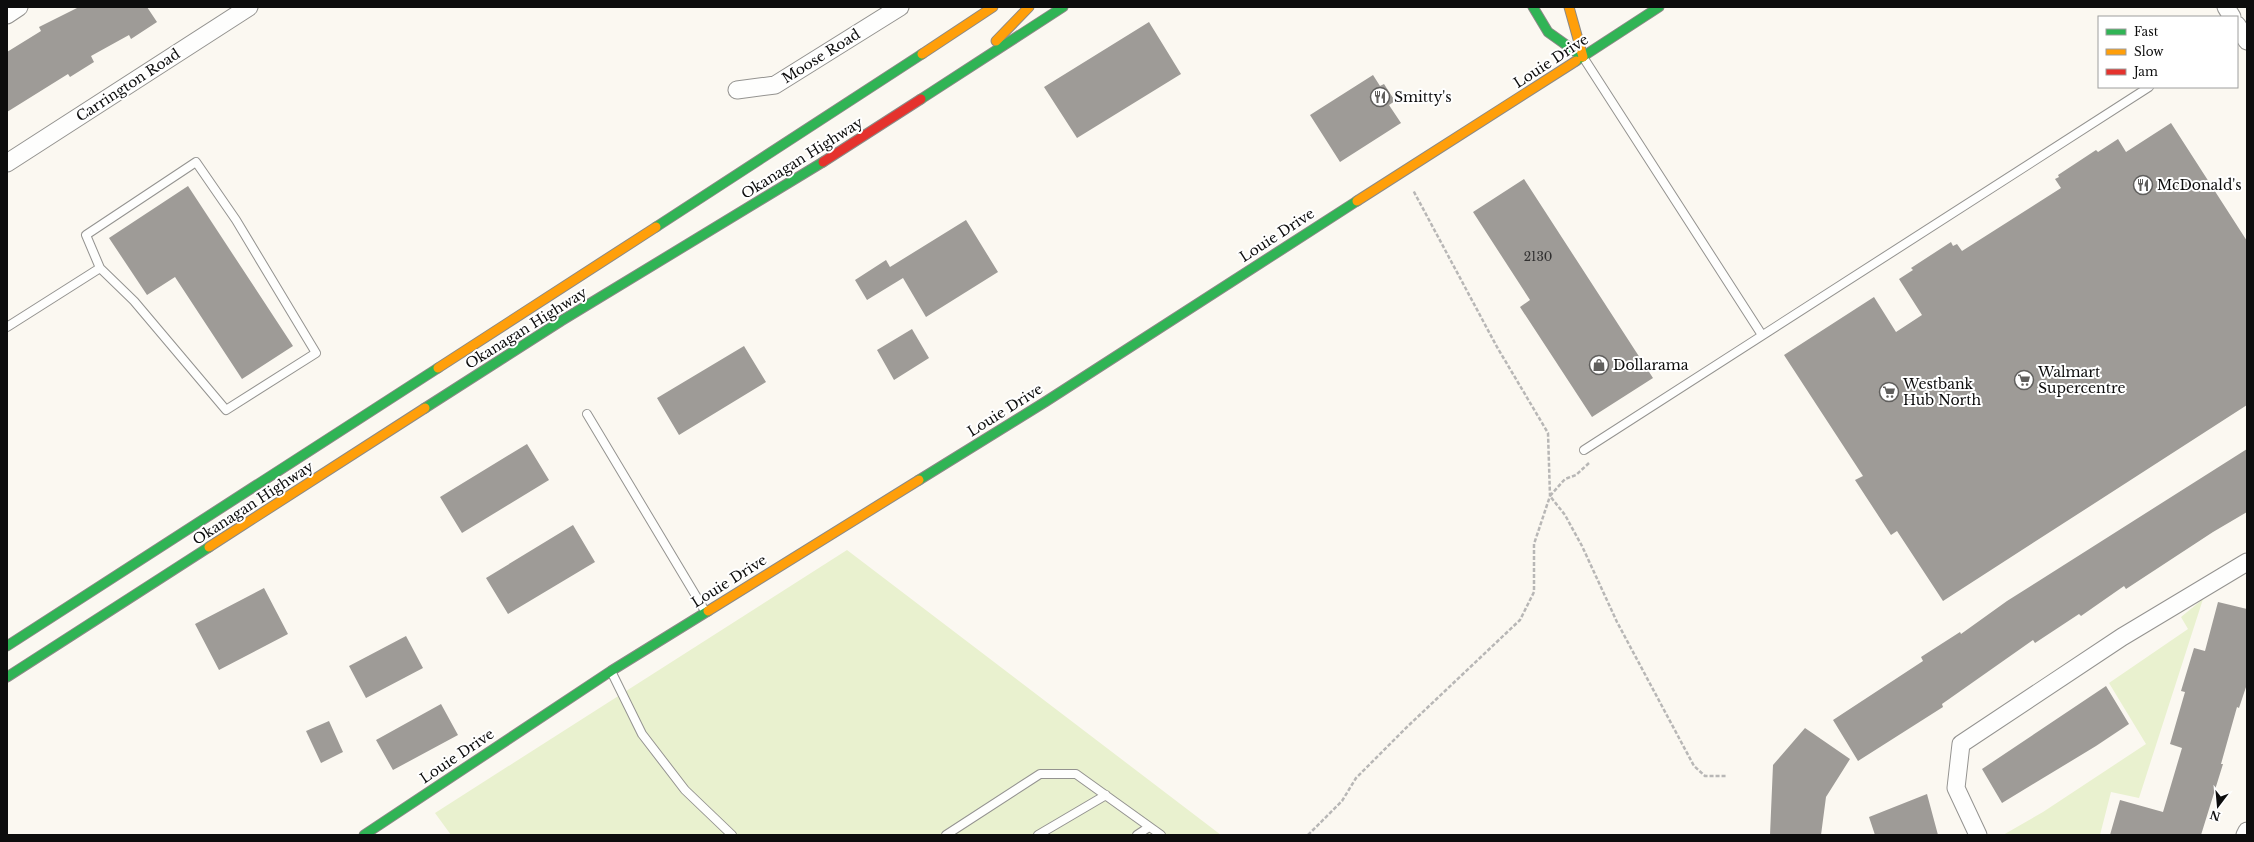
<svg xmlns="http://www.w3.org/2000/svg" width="2254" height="842" viewBox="0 0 2254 842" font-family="'Libre Baskerville',serif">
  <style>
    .green { fill: #e9f1cf }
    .building { fill: #9e9b97 }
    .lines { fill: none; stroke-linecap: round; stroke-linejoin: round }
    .lane-casing { stroke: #949390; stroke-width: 10 }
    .street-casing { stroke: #949390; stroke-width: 19 }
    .fast-casing { stroke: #8b8986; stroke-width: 11 }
    .slow-casing { stroke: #8b8986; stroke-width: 11 }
    .jam-casing { stroke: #8b8986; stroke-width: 11 }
    .path { stroke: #b8b7b6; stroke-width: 2.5; stroke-dasharray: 4 2; stroke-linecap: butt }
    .lane { stroke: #fefefd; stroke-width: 8 }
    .street { stroke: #fefefd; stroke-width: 17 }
    .fast { stroke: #30b455; stroke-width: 9 }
    .slow { stroke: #ff9f0a; stroke-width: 9 }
    .jam { stroke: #e5322d; stroke-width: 9 }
    .labels { text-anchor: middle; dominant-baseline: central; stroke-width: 4; stroke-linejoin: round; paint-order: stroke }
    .number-label { font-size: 12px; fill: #313030 }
    .street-label { font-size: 14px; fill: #0d0d0d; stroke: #fff }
    .poi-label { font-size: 14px; fill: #0d0d0d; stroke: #fff; text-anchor: start }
  </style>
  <rect width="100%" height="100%" fill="#fbf8f1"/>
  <path class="green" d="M 847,550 L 1221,835 L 451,835 L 435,813 Z
    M 2203,599 L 2139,798 L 2111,792 L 2100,835 L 2003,835 L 2043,812 L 2146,744 L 2109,683 L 2188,629 L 2181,617 Z"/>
  <path class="building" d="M 79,7 L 147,7 L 157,22 L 131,39 L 129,35 L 91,56 L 94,62 L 70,77 L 68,74 L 7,112 L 7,52 L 41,31 L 39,27 Z
    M 1149,22 L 1181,74 L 1077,138 L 1044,87 Z
    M 1373,75 L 1380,86 L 1384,84 L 1395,101 L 1389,105 L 1401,123 L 1340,162 L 1310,115 Z
    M 2171,123 L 2247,241 L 2247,405 L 1943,601 L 1897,531 L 1891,535 L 1855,480 L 1863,476 L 1784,355 L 1874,297 L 1896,332 L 1922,315 L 1899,279 L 1913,270 L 1911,268 L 1951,242 L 1953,246 L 1957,244 L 1962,251 L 2061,188 L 2055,179 L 2059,177 L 2058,175 L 2096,150 L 2098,152 L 2118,139 L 2126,152 Z
    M 1524,179 L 1653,378 L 1592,417 L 1520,307 L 1530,300 L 1473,212 Z
    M 188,186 L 293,346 L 242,379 L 175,277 L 147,295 L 109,238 Z
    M 966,220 L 998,272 L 926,317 L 903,278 L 867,300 L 855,280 L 886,260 L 890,267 Z
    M 912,329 L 929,358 L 894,380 L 877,350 Z
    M 744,346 L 766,382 L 679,435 L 657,398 Z
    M 527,444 L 549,480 L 462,533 L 440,497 Z
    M 2247,449 L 2247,512 L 2213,532 L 2126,589 L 2124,586 L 2081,616 L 2079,614 L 2035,643 L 2033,640 L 1942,704 L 1943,707 L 1858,761 L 1833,720 L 1923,661 L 1921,657 L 1960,632 L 1961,634 L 2007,601 Z
    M 573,525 L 595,562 L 508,614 L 486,578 Z
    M 264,588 L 288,634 L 219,670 L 195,624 Z
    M 2218,602 L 2247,609 L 2247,684 L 2239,708 L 2237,707 L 2221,764 L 2223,764 L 2201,835 L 2110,835 L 2120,800 L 2163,812 L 2182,748 L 2170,744 L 2185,692 L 2181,691 L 2194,648 L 2205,651 Z
    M 406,636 L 423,668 L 366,698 L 349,666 Z
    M 2106,686 L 2129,724 L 2096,746 L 2002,803 L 1982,769 Z
    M 441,704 L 458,735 L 393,770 L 376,740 Z
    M 329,721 L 343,752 L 321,763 L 306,731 Z
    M 1805,728 L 1850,759 L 1826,797 L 1821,835 L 1770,835 L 1773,765 Z
    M 1927,794 L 1938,835 L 1875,835 L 1869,817 Z"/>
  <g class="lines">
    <defs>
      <path id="lane" d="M 1583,57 L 1762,335
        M 196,162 L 236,220 L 316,353 L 226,410 L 134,301 L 100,268 L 86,235 Z
        M 7,327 L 100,268
        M 587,414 L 705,611
        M 1584,450 L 2149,87
        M 611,671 L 642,734 L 685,790 L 732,835
        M 946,835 L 1040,774 L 1076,774 L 1161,835
        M 1038,835 L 1106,795
        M 1137,835 L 1149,827"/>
      <path id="street" d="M 2226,7 L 2232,17
        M 7,15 L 19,7
        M 2237,25 L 2247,41
        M 737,90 L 775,85 L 900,7
        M 7,163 L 249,7
        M 1978,835 L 1956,788 L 1961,744 L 2122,637 L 2247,562
        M 2245,835 L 2247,831"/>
      <path id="fast" d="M 1533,7 L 1548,32 L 1583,57
        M 1576,61 L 1659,7
        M 921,99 L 1063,7
        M 656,227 L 922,54
        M 425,408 L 561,321 L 823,162
        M 919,480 L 1045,402 L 1357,201
        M 7,646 L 438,368
        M 7,677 L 209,547
        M 364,835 L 611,671 L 708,611"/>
      <path id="slow" d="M 1569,7 L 1583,57
        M 996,41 L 1029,7
        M 922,54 L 993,7
        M 1357,201 L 1576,61
        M 438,368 L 656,227
        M 209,547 L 425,408
        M 708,611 L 919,480"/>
      <path id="jam" d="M 823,162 L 921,99"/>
    </defs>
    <use href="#lane" class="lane-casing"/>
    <use href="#street" class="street-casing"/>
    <use href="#fast" class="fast-casing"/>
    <use href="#slow" class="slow-casing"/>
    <use href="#jam" class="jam-casing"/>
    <path class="path" d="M 1589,463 L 1576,475 L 1565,479 L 1550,496 L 1565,515 L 1582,546 L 1617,622 L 1694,766 L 1705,776 L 1727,776
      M 1308,835 L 1342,801 L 1356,778 L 1408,726 L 1520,620 L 1534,592 L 1534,544 L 1550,496 L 1548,433 L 1497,347 L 1413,190"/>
    <use href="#lane" class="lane"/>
    <use href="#street" class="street"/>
    <use href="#fast" class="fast"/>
    <use href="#slow" class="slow"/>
    <use href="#jam" class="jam"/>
  </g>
  <defs>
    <symbol id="restaurant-ring" viewBox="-11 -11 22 22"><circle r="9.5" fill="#fff" stroke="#605f5d" stroke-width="1.5"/><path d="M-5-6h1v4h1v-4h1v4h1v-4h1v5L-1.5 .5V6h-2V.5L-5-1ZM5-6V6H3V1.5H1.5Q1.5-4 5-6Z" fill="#605f5d"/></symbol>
    <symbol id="shop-ring" viewBox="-11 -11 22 22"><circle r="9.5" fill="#fff" stroke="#605f5d" stroke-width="1.5"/><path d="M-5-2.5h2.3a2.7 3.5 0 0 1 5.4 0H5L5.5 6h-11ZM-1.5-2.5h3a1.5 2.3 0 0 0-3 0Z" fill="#605f5d"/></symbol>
    <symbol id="supermarket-ring" viewBox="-11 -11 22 22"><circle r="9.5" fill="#fff" stroke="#605f5d" stroke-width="1.5"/><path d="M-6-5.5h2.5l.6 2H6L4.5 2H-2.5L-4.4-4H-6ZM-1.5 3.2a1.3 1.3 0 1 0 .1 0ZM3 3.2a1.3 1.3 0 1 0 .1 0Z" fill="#605f5d"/></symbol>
  </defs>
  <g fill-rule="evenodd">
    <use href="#restaurant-ring" x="1369" y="86" width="22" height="22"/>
    <use href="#restaurant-ring" x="2132" y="174" width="22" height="22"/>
    <use href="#shop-ring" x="1588" y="354" width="22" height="22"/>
    <use href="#supermarket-ring" x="2013" y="369" width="22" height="22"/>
    <use href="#supermarket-ring" x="1878" y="381" width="22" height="22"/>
  </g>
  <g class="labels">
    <g class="number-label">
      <text x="1538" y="256">2130</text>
    </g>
    <g class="street-label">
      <text transform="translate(821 56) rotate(-32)">Moose Road</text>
      <text transform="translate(1551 61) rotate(-33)">Louie Drive</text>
      <text transform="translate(128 85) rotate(-33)">Carrington Road</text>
      <text transform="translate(802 158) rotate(-32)">Okanagan Highway</text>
      <text transform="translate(1277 235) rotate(-33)">Louie Drive</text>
      <text transform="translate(526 328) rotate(-32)">Okanagan Highway</text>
      <text transform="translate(1005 410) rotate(-32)">Louie Drive</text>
      <text transform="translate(253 503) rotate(-33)">Okanagan Highway</text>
      <text transform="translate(729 581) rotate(-32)">Louie Drive</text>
      <text transform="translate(457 756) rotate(-34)">Louie Drive</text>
    </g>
    <g class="poi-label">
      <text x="1394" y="97">Smitty's</text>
      <text x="2157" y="185">McDonald's</text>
      <text x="1613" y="365">Dollarama</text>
      <text x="2038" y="372">Walmart<tspan x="2038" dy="16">Supercentre</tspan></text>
      <text x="1903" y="384">Westbank<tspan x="1903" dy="16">Hub North</tspan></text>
    </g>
  </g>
  <rect width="2254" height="842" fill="none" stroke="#0d0d0d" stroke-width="16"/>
  <rect x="2098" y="16" width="140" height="72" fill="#ffffff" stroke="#9e9e9e"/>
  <rect x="2106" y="29" width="20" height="6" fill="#30b455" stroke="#9e9e9e"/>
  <text x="2134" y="36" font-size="12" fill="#0d0d0d">Fast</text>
  <rect x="2106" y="49" width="20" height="6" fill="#ff9f0a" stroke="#9e9e9e"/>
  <text x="2134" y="56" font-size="12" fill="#0d0d0d">Slow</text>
  <rect x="2106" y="69" width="20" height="6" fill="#e5322d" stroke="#9e9e9e"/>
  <text x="2134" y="76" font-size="12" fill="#0d0d0d">Jam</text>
  <g transform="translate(2218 806) rotate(196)" stroke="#ffffff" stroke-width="3" paint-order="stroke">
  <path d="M0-3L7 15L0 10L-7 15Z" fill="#0d0d0d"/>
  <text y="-6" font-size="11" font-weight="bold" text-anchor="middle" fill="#0d0d0d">N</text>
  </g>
</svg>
